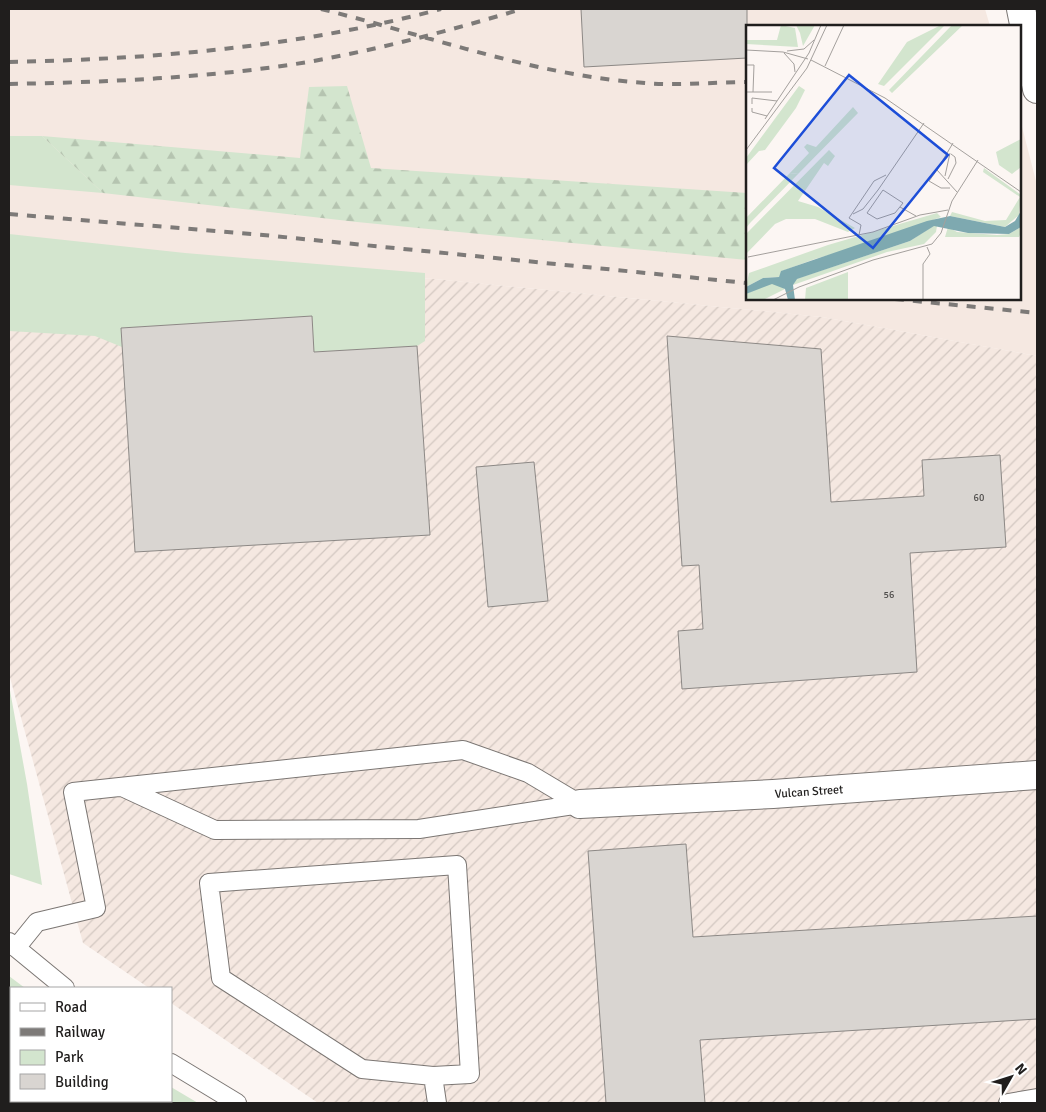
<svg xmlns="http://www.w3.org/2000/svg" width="1046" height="1112" viewBox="0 0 1046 1112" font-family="Signika,sans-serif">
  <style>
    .built { fill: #f5e8e1 }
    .industrial { fill: url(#industrial-furrows) }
    .green { fill: #d3e5ce }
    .forest { fill: url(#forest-firs) }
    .building { fill: #d9d5d1; stroke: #8c8885 }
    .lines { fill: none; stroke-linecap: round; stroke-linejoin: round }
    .service-casing { stroke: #7b7673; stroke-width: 20 }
    .minor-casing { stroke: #7b7673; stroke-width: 30 }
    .tertiary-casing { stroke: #7b7673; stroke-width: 30 }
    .service { stroke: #fff; stroke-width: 18 }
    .minor { stroke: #fff; stroke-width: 28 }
    .tertiary { stroke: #fff; stroke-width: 28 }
    .rail { stroke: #7d7a78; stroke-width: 4; stroke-dasharray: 9 9; stroke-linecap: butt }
    .labels { text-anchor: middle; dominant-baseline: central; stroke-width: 4.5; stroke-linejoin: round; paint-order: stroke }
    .number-label { font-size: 10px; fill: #4e4c4a }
    .street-label { font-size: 12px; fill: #201e1d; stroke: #fff }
    .inset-road { fill: none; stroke: #a4a09d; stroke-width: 1 }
    .view { fill: #1d4ed8; fill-opacity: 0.15; stroke: #1d4ed8; stroke-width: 2.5 }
    .inset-edge { fill: none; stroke: #201e1d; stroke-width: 2.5 }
  </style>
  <defs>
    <pattern id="industrial-furrows" width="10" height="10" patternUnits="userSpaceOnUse" patternTransform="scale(1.25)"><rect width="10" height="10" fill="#f5e8e1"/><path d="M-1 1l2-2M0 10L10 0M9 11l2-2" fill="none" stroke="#d2c7c1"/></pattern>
    <pattern id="forest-firs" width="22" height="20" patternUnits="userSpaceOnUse" patternTransform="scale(1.25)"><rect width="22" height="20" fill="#d3e5ce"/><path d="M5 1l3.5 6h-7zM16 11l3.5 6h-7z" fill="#b5c4b0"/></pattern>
  </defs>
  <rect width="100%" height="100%" fill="#fcf6f3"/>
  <path class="built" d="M 9,9 L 985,9 L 990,26 L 747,26 L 747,299 L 1020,299 L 1020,119 L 1037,185 L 1037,356 L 822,317 L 434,279 L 9,252 Z"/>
  <path class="industrial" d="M 9,252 L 434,279 L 822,317 L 1037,356 L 1037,1103 L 318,1103 L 171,1003 L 171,988 L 149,988 L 83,943 L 9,674 Z"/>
  <path class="green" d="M 9,136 L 42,136 L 103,193 L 9,185 Z
    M 9,234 L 185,253 L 425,273 L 425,341 L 417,346 L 314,352 L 312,316 L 121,328 L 122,347 L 95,336 L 9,331 Z
    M 9,685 L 27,784 L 42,885 L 9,874 Z
    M 9,976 L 25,988 L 11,988 L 11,1066 L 9,1064 Z
    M 171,1087 L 198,1103 L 74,1103 L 69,1101 L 171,1101 Z"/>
  <path class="forest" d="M 347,86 L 371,168 L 747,193 L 747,260 L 357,222 L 103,193 L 42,136 L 300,158 L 309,87 Z"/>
  <path class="building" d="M 581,9 L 747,9 L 747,58 L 584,67 Z
    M 312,316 L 314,352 L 417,346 L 430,535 L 135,552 L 121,328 Z
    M 667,336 L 821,349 L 831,502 L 924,496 L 922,460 L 1000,455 L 1006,547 L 910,553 L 917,672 L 682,689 L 678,631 L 703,629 L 699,565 L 682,566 Z
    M 534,462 L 548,601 L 488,607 L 476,467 Z
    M 686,844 L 693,937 L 1037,916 L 1037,1019 L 700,1040 L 705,1103 L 606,1103 L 588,851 Z"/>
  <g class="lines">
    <defs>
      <path id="service" d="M 122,787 L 215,830 L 419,829 L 580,804
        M 457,865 L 470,1074 L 433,1076 L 362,1069 L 221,978 L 209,883 Z
        M 9,942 L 65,988
        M 16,948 L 37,922 L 96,908 L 73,792 L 463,750 L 528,773 L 580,804
        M 171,1063 L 237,1103
        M 433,1076 L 437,1103
        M 1008,1103 L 1037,1098"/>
      <path id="minor" d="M 580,804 L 773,794 L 1037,775"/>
      <path id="tertiary" d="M 1021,9 L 1037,89"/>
    </defs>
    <use href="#service" class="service-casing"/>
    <use href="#minor" class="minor-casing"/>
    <use href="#tertiary" class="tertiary-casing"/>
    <use href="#service" class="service"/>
    <use href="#minor" class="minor"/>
    <use href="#tertiary" class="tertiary"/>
    <path class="rail" d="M 321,9 C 426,35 537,76 645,83 C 679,86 714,82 747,82
      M 9,62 C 155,59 299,47 441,9
      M 9,84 C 108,82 210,78 308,62 C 381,49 452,30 522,9
      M 9,214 L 263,235 L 747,283
      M 895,299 L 1037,313"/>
  </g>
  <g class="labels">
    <g class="number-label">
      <text x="979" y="498">60</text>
      <text x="889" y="595">56</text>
    </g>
    <g class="street-label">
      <text transform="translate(809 792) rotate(-4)">Vulcan Street</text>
    </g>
  </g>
  <g transform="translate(746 25)">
    <rect width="275" height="275" fill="#fcf6f3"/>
    <path d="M 35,0 L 49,3 L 52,22 L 0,19 L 0,15 L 31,15 ZM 50,0 L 69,0 L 57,21 L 54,8 ZM 195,0 L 199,0 L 138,61 L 132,59 L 161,17 ZM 206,0 L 217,0 L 146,68 L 143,65 ZM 83,125 L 89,131 L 82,141 L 78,138 L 52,176 L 72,182 L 109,203 L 102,207 L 69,194 L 40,194 L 29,199 L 0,229 L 0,209 ZM 238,143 L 275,170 L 273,190 L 259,202 L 204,191 L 206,187 L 239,196 L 260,195 L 274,172 L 237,147 ZM 53,148 L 4,198 L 0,203 L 0,193 L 43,149 ZM 191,188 L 195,192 L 125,218 L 69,234 L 36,246 L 33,252 L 17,253 L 0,262 L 3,248 L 82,220 ZM 187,201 L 191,201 L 190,207 L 178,219 L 141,227 L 47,260 L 50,254 L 164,216 ZM 202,202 L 211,207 L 251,210 L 263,209 L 275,202 L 275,208 L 273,212 L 199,212 ZM 102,247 L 102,275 L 59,275 L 60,263 Z" fill="#d3e5ce"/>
    <path d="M 53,61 L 59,65 L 50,83 L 19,125 L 13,126 L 0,140 L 0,133 ZM 107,82 L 112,88 L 53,148 L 43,149 L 63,128 L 58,122 L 61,119 L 70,122 ZM 275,114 L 275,142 L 266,149 L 253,140 L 250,127 ZM 21,259 L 31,259 L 39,264 L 17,275 L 0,275 L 0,269 Z" fill="#d3e5ce"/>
    <path d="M 275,186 L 275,202 L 263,209 L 222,208 L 188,201 L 164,216 L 51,254 L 47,260 L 49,275 L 42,275 L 39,264 L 26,259 L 0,269 L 0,262 L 17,253 L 33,252 L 35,246 L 181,196 L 204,191 L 259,202 L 269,196 Z" fill="#7ea9b0"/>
    <path class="inset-road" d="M 0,25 L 37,27 L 62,34M 41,26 L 58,24 L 68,15M 38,28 L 48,39 L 49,47M 65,35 L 139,73 L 275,167M 0,40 L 8,40 L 7,67M 79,41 L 98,0M 0,67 L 26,67M 6,79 L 6,73 L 31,76M 6,83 L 6,87 L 21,91M 19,94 L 63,28 L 75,0M 207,118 L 191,145 L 211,167M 0,125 L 61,43 L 81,0M 191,145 L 183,156 L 195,163 L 204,163M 199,151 L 204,128M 202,154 L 210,138 L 209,132 L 205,129M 137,165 L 157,178 L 149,188 L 131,194 L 121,188 ZM 154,182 L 170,191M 107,189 L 117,184 L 132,165 L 178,98M 113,210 L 115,200 L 103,193 L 128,156 L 140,150M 2,232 L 127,207 L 174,190 L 202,185M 27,275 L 53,262 L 127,235 L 186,219 L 195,208 L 206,176 L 232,135M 177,275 L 177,239 L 184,229 L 181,222"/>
    <path class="view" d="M 103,50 L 202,130 L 127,223 L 28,143 Z"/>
    <rect width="275" height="275" class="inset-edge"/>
  </g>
  <rect width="1046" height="1112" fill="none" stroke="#201e1d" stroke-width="20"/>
  <rect x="10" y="987" width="162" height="115" fill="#ffffff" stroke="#a6a5a5"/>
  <rect x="20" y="1003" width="25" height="8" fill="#ffffff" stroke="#a6a5a5"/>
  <text x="55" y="1012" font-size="15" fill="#201e1d">Road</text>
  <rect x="20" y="1028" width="25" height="8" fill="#7d7a78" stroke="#a6a5a5"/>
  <text x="55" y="1037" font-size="15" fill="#201e1d">Railway</text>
  <rect x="20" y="1050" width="25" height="15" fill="#d3e5ce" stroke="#a6a5a5"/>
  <text x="55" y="1062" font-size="15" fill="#201e1d">Park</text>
  <rect x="20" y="1074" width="25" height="15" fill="#d9d5d1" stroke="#a6a5a5"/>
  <text x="55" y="1087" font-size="15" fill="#201e1d">Building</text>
  <g transform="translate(1011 1077) rotate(51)" stroke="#ffffff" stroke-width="4" paint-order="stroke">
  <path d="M0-4L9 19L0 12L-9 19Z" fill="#201e1d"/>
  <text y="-8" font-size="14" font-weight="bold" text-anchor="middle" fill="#201e1d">N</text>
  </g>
</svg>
